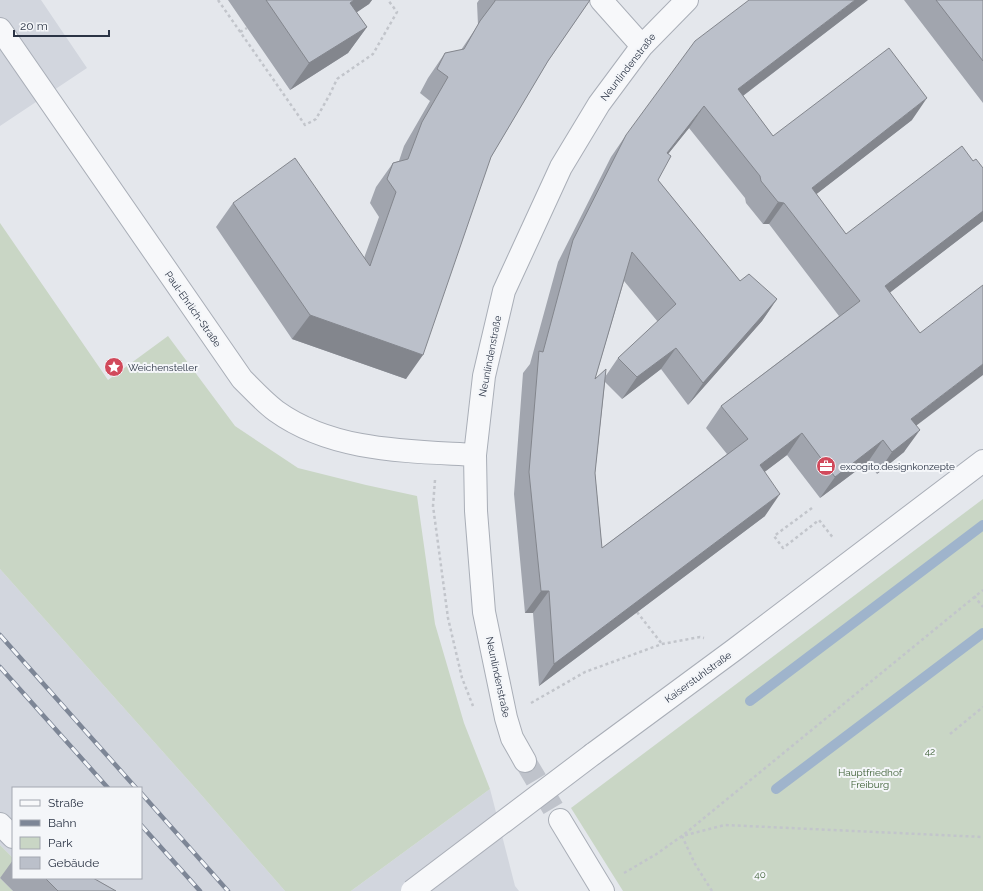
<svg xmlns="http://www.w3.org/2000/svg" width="983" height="891" viewBox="0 0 983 891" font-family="Raleway,sans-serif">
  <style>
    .built { fill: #d2d6de }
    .green { fill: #c9d6c5 }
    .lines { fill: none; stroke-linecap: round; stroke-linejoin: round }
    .stream { stroke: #9fb4cc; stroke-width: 10 }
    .minor-tunnel { stroke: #bfc3cb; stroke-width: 22; stroke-dasharray: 22 11; stroke-linecap: butt }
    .minor-casing { stroke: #a9aeb7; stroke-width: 24 }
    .path { stroke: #c2c5cb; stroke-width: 2.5; stroke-dasharray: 3 3; stroke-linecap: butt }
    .minor { stroke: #f7f8fa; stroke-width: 22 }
    .rail-casing { stroke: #7d8696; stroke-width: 4.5 }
    .rail { stroke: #f4f6f9; stroke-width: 3; stroke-dasharray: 9; stroke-linecap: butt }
    .minor-bridge-casing { stroke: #a9aeb7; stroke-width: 24; stroke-linecap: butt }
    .minor-bridge { stroke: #f7f8fa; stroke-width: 22 }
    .wall { fill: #a1a5ae; fill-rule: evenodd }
    .shaded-wall { fill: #83868d }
    .building { fill: #bbc0ca; stroke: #83868d; fill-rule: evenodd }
    .labels { text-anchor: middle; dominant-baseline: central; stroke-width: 4; stroke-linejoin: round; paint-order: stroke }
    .street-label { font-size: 10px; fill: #2b3445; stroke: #f4f6f9 }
    .poi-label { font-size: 10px; fill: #2b3445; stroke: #f4f6f9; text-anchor: start }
    .park-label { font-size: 10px; fill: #3f6138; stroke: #f4f6f9 }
  </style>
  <rect width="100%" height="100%" fill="#e4e7ec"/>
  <path class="built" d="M 0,0 L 41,0 L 87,68 L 0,126 Z
    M 0,569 L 197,790 L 285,891 L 50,891 L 34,878 L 141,878 L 141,788 L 13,788 L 13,858 L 0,845 Z
    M 490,789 L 515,886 L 519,891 L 351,891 Z"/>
  <path class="green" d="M 0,223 L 108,380 L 168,336 L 235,426 L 298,468 L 366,485 L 417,496 L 435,624 L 464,723 L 490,789 L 351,891 L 285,891 L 197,790 L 0,569 Z
    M 983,499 L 983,891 L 623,891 L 571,808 Z
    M 0,845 L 13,858 L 13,867 L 0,878 L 13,891 L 0,891 Z"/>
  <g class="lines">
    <path class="stream" d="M 750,701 L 983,525
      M 776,789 L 983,633"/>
    <path class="minor-tunnel" d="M 525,761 L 560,820"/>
    <defs>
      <path id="minor" d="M 601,0 L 642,46
        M 0,29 L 242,379 C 253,390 264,402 276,411 C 333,452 408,451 475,455
        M 593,754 L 734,650 L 983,461
        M 525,761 L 512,738 L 506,718 L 484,612 L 476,511 L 475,455 L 484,376 L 504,291 L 561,167 L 599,104 L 642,46 L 687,0
        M 560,820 L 603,891
        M 0,824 L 13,837"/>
    </defs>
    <use href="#minor" class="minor-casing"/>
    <path class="path" d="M 218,0 L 305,125 L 316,119 L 330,94 L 337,79 L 373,54 L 397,12 L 388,0
      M 240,32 L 247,28
      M 435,480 L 433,506 L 448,618 L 462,678 L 473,706
      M 812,508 L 774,536 L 783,548 L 819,520 L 834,539
      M 974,596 L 983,607
      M 637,612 L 662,644
      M 531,703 L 585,672 L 662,644 L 700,637 L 704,638
      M 950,734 L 983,707
      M 624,873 L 655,855 L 682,836 L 725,825 L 983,837
      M 712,891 L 695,864 L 682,836 L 983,590"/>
    <use href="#minor" class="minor"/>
    <defs>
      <path id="rail" d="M 0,635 L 136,788
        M 0,667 L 108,788
        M 141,793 L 228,891
        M 141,825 L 200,891"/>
    </defs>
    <use href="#rail" class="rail-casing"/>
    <use href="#rail" class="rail"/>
    <defs>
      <path id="minor-bridge" d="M 412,891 L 593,754"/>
    </defs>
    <use href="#minor-bridge" class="minor-bridge-casing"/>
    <use href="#minor-bridge" class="minor-bridge"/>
  </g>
  <path class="wall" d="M 228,0 L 372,0 L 369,4 L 356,12 L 367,27 L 348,53 L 290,90 Z
    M 479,0 L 590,0 L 548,61 L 491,157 L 406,379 L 292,339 L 216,227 L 233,203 L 364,258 L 379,217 L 370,203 L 376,187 L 393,163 L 399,161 L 404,146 L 430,101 L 420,93 L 428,78 L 445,53 L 461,50 L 478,25 L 477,3 Z
    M 868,0 L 743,96 L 773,136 L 912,120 L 816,194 L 846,234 L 973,161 L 983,168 L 983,221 L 890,292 L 916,425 L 904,452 L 877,474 L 868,462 L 820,498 L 787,455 L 764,472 L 765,516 L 539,686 L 533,613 L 525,613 L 514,494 L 523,373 L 530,364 L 558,262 L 611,157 L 626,135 ZM 689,128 L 745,198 L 746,203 L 763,224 L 769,224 L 839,316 L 721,406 L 706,428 L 727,454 L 602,548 L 595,473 L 605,382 L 622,399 L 661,369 L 688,405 L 762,321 L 777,299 L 740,281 L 658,180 L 668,154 ZM 624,281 L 658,322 L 618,358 L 605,377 L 595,379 Z
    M 904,0 L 983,0 L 983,103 Z
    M 13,860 L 13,878 L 93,878 L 116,891 L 13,891 L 0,878 Z"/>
  <path class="shaded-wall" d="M 354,0 L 372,0 L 369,4 L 331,30 L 350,3 Z
    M 855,0 L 868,0 L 723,111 L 738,89 Z
    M 367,27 L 348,53 L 290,90 L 309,63 Z
    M 927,98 L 912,120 L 796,210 L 812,188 Z
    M 704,106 L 689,128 L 652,174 L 667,153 Z
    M 778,202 L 784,203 L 769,224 L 763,224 Z
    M 983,211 L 983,221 L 870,308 L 885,286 Z
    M 777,299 L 762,321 L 688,405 L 703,383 Z
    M 310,315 L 423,355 L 406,379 L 292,339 Z
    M 676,348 L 661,369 L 622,399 L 637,377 Z
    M 983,364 L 983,375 L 896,441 L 911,419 Z
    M 920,430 L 904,452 L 877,474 L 892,452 Z
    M 802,433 L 787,455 L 745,487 L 760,465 Z
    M 883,440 L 868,462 L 820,498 L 835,477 Z
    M 780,494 L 765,516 L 539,686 L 554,664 Z
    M 541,591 L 549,591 L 533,613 L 525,613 Z"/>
  <path class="building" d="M 266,0 L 354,0 L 350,3 L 367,27 L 309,63 Z
    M 495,0 L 590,0 L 548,61 L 491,157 L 423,355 L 310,315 L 233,203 L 295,158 L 370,266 L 396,192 L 387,179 L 393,163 L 408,159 L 422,122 L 448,77 L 437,69 L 445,53 L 464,49 L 480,21 L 495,1 Z
    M 749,0 L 855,0 L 738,89 L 773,136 L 889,48 L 927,98 L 812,188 L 846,234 L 962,146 L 973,161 L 976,159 L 983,168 L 983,211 L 885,286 L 920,333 L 983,285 L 983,364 L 911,419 L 920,430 L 892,452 L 883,440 L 835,477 L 802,433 L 760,465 L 780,494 L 554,664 L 549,591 L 541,591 L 529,472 L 539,351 L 543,352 L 573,240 L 626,135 L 695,41 ZM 704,106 L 760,176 L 761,181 L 778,202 L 784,203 L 860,301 L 721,406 L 748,439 L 602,548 L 595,473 L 606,369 L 595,379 L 632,252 L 676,304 L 618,358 L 637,377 L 676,348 L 703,383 L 777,299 L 749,274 L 740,281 L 658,180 L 671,156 L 667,153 Z
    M 936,0 L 983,0 L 983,61 Z
    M 45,878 L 93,878 L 116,891 L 58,891 Z"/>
  <defs>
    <symbol id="sight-disc" viewBox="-11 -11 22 22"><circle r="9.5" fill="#d1495b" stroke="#f4f6f9"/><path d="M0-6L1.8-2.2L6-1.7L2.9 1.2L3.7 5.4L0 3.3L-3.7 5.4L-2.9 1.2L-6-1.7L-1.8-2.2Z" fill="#fff"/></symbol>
    <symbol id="office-disc" viewBox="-11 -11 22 22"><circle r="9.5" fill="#d1495b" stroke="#f4f6f9"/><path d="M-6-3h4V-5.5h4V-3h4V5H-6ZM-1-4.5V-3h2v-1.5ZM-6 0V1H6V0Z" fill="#fff"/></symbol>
  </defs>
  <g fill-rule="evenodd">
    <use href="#sight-disc" x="103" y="356" width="22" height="22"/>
    <use href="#office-disc" x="815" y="455" width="22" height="22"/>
  </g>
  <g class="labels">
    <g class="street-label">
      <text transform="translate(628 67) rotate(-52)">Neunlindenstraße</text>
      <text transform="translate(193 309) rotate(55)">Paul-Ehrlich-Straße</text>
      <text transform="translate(490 356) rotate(-79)">Neunlindenstraße</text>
      <text transform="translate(498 677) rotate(78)">Neunlindenstraße</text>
      <text transform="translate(698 677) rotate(-36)">Kaiserstuhlstraße</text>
    </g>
    <g class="poi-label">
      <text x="128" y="367">Weichensteller</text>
      <text x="840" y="466">excogito.designkonzepte</text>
    </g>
    <g class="park-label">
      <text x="930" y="751">42</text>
      <text x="870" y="772">Hauptfriedhof<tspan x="870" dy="12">Freiburg</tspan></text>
      <text x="760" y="874">40</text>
    </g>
  </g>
  <rect x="12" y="787" width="130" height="92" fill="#f4f6f9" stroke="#a4a8b1"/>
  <rect x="20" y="800" width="20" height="6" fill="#f7f8fa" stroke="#a4a8b1"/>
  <text x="48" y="807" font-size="12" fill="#2b3445">Straße</text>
  <rect x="20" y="820" width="20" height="6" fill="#7d8696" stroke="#a4a8b1"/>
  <text x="48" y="827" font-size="12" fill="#2b3445">Bahn</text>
  <rect x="20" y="837" width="20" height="12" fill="#c9d6c5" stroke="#a4a8b1"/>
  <text x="48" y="847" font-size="12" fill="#2b3445">Park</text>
  <rect x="20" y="857" width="20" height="12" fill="#bbc0ca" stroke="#a4a8b1"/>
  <text x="48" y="867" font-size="12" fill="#2b3445">Gebäude</text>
  <path d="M14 30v6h95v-6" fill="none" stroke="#2b3445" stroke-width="2"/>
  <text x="20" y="30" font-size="12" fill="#2b3445" stroke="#f4f6f9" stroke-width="3" paint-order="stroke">20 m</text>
</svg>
